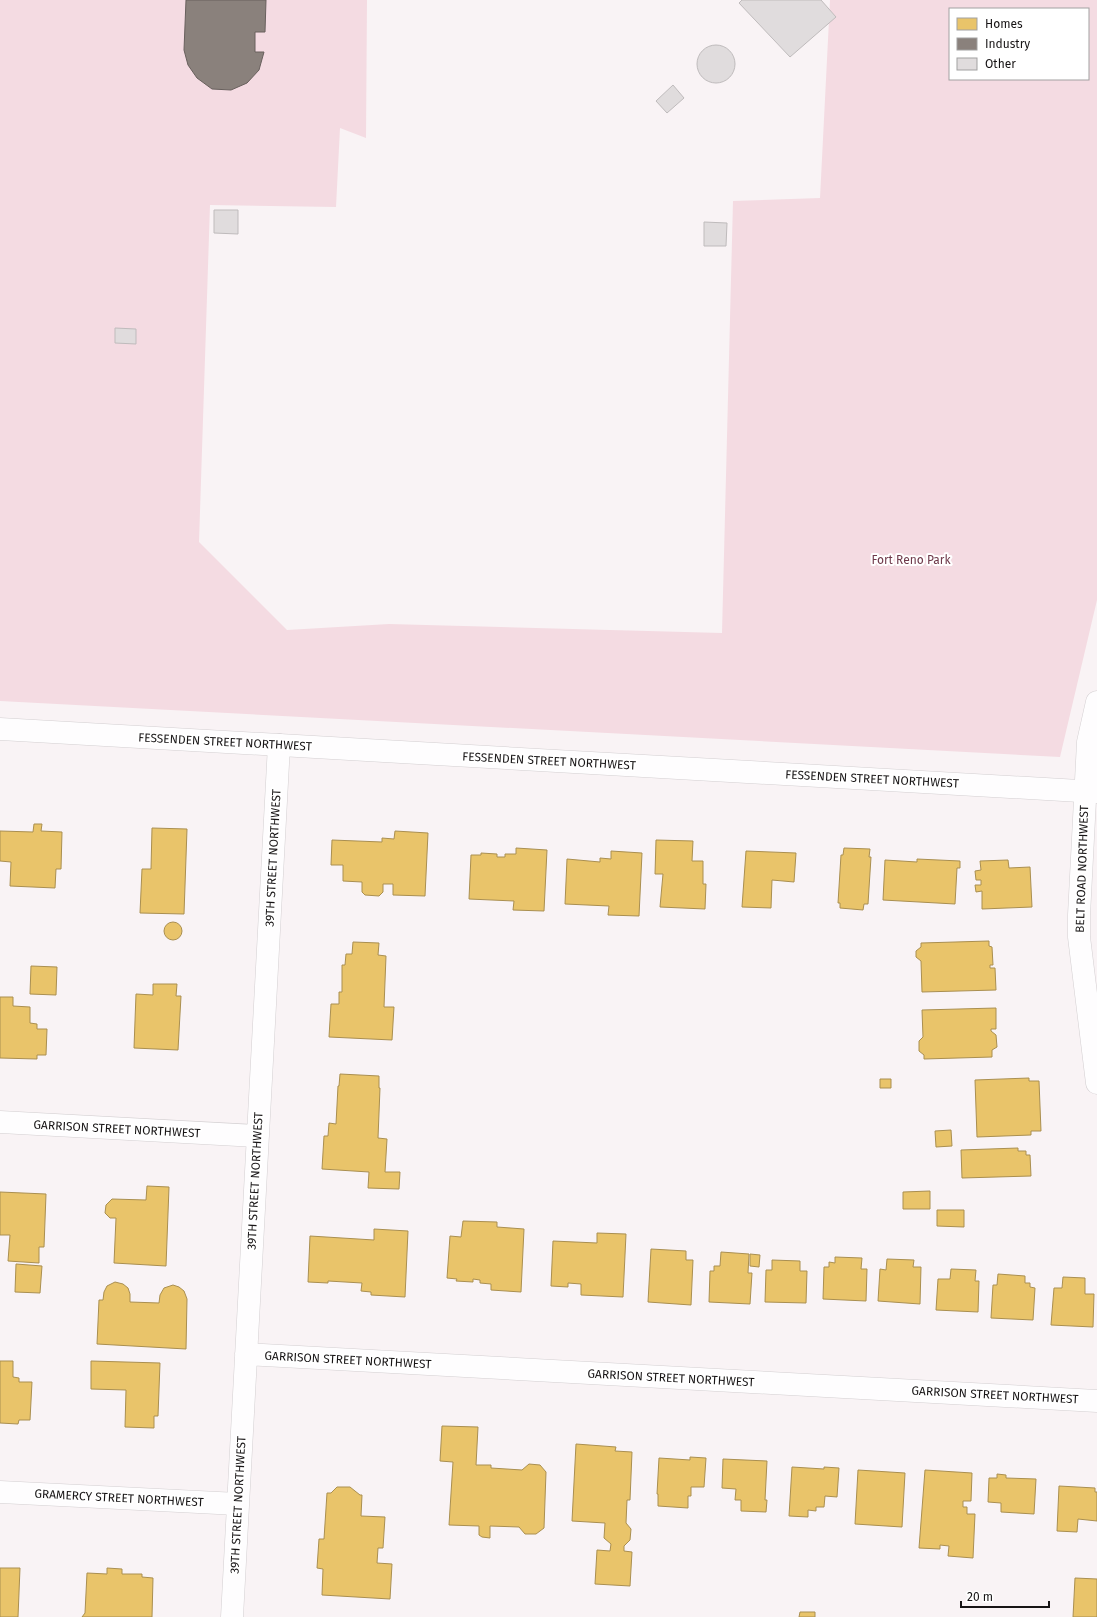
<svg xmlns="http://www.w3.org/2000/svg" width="1097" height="1617" viewBox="0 0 1097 1617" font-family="'Fira Sans',sans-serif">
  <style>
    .park { fill: #f4dbe2; fill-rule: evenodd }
    .homes { fill: #e9c46a; stroke: #aa8f50 }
    .industry { fill: #8a817c; stroke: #68605d }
    .building { fill: #e0dcdd; stroke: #bfbbbc }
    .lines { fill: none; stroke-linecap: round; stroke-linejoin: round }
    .minor-casing { stroke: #d3cfd1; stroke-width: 23 }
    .tertiary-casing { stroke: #d3cfd1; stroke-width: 23 }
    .minor { stroke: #fefdfe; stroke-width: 22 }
    .tertiary { stroke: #fefdfe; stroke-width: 22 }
    .labels { text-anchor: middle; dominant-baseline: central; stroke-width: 4; stroke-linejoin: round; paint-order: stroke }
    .park-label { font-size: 12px; fill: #6f3a4b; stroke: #fff }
    .street-label { font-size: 12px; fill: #171415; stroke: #fff }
  </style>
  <rect width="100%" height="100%" fill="#f9f3f5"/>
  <path class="park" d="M 0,0 L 367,0 L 366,138 L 340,128 L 336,207 L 210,205 L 199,542 L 287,630 L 389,624 L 722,633 L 733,201 L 820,198 L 830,0 L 1097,0 L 1097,600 L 1060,757 L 0,701 ZM 950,9 L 1088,9 L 1088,79 L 950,79 Z"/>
  <path class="homes" d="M 34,824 L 42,824 L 41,831 L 62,832 L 61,869 L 56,869 L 55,888 L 10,886 L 11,862 L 0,861 L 0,831 L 33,832 Z
    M 152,828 L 187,829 L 184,914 L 140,913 L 142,869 L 151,869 Z
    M 395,831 L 428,833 L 425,896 L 393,895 L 393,884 L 383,884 L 383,892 L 379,896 L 365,895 L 362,892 L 362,882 L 343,881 L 343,865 L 331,865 L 332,840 L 382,842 L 382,838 L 394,839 Z
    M 656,840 L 693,841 L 692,861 L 703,861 L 703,884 L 706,884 L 705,909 L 660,907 L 663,874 L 655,874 Z
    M 516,848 L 547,850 L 544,911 L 513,910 L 514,901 L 469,899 L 471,855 L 481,855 L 481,853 L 497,854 L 497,857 L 505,857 L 505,854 L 516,854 Z
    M 844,848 L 870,849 L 869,857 L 871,857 L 868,904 L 864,904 L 863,910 L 840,908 L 840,903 L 838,903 L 841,855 L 843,855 Z
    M 611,851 L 642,853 L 639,916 L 608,915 L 609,906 L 565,904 L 567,859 L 600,862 L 600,858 L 611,859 Z
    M 746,851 L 796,853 L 794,882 L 772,880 L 771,908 L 742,907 Z
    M 917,859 L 960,861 L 960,868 L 957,868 L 955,904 L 883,900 L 885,860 L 917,862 Z
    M 1008,860 L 1009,868 L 1030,867 L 1032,907 L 982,909 L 982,891 L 976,892 L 975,885 L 981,885 L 981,880 L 976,880 L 975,871 L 981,870 L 980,861 Z
    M164 931a9 9 0 1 1 18 0a9 9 0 1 1-18 0Z
    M 989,941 L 989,946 L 992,947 L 993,965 L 990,965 L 990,968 L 995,968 L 996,990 L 922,992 L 921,961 L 916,957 L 916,951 L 921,947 L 921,943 Z
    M 353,942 L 379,943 L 378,955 L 386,956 L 384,1007 L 394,1007 L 392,1040 L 329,1037 L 331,1004 L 339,1004 L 339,992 L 342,992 L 342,965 L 345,965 L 346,954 L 352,954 Z
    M 31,966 L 57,967 L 56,995 L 30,994 Z
    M 153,984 L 177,984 L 176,996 L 181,996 L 178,1050 L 134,1048 L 136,994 L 153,995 Z
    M 0,997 L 13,997 L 13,1006 L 30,1007 L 30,1023 L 37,1024 L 37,1029 L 47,1029 L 46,1055 L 37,1055 L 37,1059 L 0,1058 Z
    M 996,1008 L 996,1029 L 991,1029 L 991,1031 L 996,1035 L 997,1047 L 992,1050 L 992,1057 L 924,1059 L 924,1055 L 919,1051 L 919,1041 L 923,1037 L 922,1010 Z
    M 340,1074 L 379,1076 L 379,1088 L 380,1088 L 378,1138 L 387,1139 L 385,1172 L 400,1172 L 399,1189 L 368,1188 L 369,1172 L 322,1169 L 324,1136 L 328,1136 L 329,1123 L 336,1124 L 338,1086 L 339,1086 Z
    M 1029,1078 L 1029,1081 L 1039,1081 L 1041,1131 L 1031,1131 L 1031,1135 L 977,1137 L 975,1080 Z
    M 880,1079 L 891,1079 L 891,1088 L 880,1088 Z
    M 951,1130 L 952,1146 L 936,1147 L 935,1131 Z
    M 1018,1148 L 1018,1151 L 1026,1151 L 1026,1155 L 1030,1155 L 1031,1176 L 962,1178 L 961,1150 Z
    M 147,1186 L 169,1187 L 166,1266 L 114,1263 L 116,1218 L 110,1218 L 105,1213 L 106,1205 L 112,1199 L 146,1200 Z
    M 930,1191 L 930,1209 L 903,1209 L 903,1192 Z
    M 0,1192 L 46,1194 L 44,1247 L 39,1247 L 39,1263 L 8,1261 L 10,1235 L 0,1235 Z
    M 937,1210 L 964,1210 L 964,1227 L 937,1226 Z
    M 463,1221 L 497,1222 L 497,1227 L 524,1229 L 521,1292 L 491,1290 L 491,1284 L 480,1283 L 480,1280 L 473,1279 L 473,1282 L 456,1281 L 457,1279 L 447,1278 L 450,1236 L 461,1237 Z
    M 374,1229 L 408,1231 L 405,1297 L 371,1295 L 371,1292 L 361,1291 L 362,1283 L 328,1281 L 328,1283 L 308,1282 L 310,1236 L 374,1240 Z
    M 597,1233 L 626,1234 L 623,1297 L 581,1295 L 581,1284 L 568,1283 L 568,1287 L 551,1286 L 553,1241 L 597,1243 Z
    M 651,1249 L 686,1251 L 686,1260 L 693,1260 L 691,1305 L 648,1302 Z
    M 721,1252 L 749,1254 L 748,1273 L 752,1273 L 750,1304 L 709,1302 L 710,1271 L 714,1271 L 714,1266 L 720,1266 Z
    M 750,1254 L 760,1255 L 759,1267 L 750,1266 Z
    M 835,1257 L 862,1258 L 861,1269 L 867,1269 L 866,1301 L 823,1299 L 824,1267 L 829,1267 L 829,1262 L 835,1263 Z
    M 887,1259 L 914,1260 L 913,1267 L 921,1267 L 920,1304 L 878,1301 L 880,1269 L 886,1270 Z
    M 772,1260 L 800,1261 L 800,1271 L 807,1271 L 806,1303 L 765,1302 L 766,1270 L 772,1270 Z
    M 16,1264 L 42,1266 L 40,1293 L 15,1292 Z
    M 951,1269 L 976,1270 L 975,1281 L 979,1281 L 978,1312 L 936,1310 L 938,1279 L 950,1279 Z
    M 998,1274 L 1025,1276 L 1025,1283 L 1030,1283 L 1030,1287 L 1035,1288 L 1033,1320 L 991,1318 L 993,1285 L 997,1285 Z
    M 1063,1277 L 1085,1278 L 1085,1294 L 1094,1294 L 1093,1327 L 1051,1325 L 1054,1288 L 1062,1288 Z
    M 115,1282 L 123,1284 L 128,1288 L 130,1294 L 130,1302 L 159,1303 L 160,1295 L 164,1288 L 173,1285 L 179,1287 L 184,1291 L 187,1299 L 186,1349 L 97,1344 L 99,1300 L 103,1300 L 104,1292 L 107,1286 Z
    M 0,1361 L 13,1361 L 13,1377 L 19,1378 L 19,1382 L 32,1382 L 30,1420 L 19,1420 L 18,1424 L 0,1423 Z
    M 91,1361 L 160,1363 L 158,1416 L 154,1416 L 154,1428 L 125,1427 L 126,1390 L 91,1389 Z
    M 442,1426 L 478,1427 L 476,1465 L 491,1465 L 491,1468 L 522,1470 L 529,1464 L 540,1465 L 546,1472 L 544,1528 L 536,1534 L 525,1534 L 519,1527 L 490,1526 L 490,1538 L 482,1537 L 479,1535 L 479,1526 L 449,1525 L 453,1462 L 440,1461 Z
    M 576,1444 L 616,1447 L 615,1451 L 632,1452 L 630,1500 L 627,1500 L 626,1523 L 631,1529 L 630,1540 L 624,1546 L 624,1551 L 632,1552 L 630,1586 L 595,1584 L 597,1550 L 610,1551 L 611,1544 L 604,1538 L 605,1523 L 572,1521 Z
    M 690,1457 L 706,1458 L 704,1487 L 691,1487 L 691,1496 L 688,1496 L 688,1508 L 658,1506 L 658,1494 L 657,1494 L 659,1458 L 690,1460 Z
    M 723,1459 L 767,1461 L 765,1500 L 767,1500 L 766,1512 L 741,1511 L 741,1500 L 735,1500 L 736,1489 L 722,1488 Z
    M 792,1467 L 824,1469 L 824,1467 L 839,1468 L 837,1497 L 825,1496 L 824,1507 L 816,1507 L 816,1511 L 808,1510 L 808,1517 L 789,1516 Z
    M 858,1470 L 905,1473 L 902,1527 L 855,1524 Z
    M 925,1470 L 972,1473 L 971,1501 L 963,1501 L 963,1507 L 967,1507 L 967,1514 L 975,1514 L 973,1558 L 948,1556 L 949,1546 L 940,1545 L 940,1549 L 919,1548 Z
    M 997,1474 L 1006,1475 L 1006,1478 L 1036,1479 L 1034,1514 L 1001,1512 L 1001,1503 L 988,1502 L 989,1478 L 997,1478 Z
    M 1059,1486 L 1095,1488 L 1095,1492 L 1097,1492 L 1097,1521 L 1078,1519 L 1077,1532 L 1057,1531 Z
    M 337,1487 L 350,1487 L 360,1495 L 362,1495 L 361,1516 L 385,1517 L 383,1548 L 378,1548 L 377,1563 L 392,1564 L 390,1599 L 322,1595 L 323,1569 L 317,1568 L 319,1539 L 324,1539 L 327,1493 L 331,1493 Z
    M 0,1568 L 20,1568 L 18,1617 L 0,1617 Z
    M 107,1568 L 122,1569 L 122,1574 L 142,1574 L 142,1577 L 153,1578 L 152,1617 L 82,1617 L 85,1613 L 87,1573 L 107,1574 Z
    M 1075,1578 L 1097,1579 L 1097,1617 L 1073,1617 Z
    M 800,1612 L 815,1612 L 815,1617 L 799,1617 Z"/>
  <path class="industry" d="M 186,0 L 266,0 L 265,32 L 255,32 L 255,52 L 264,52 L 259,70 L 247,83 L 231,90 L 212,89 L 197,78 L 188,65 L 184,50 Z"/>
  <path class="building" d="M 742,0 L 821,0 L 836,17 L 790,57 L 739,3 Z
    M697 64a19 19 0 1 1 38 0a19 19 0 1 1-38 0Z
    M 673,85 L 684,98 L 667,113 L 656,101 Z
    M 214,210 L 238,210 L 238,234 L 214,233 Z
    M 704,222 L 727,223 L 726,246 L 704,246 Z
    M 115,328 L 136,329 L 136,344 L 115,343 Z"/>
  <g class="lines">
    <defs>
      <path id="minor" d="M 1097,702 L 1088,742 L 1079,915 L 1079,937 L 1097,1083
        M 0,1122 L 258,1136
        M 246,1354 L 1097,1401
        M 0,1492 L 238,1504
        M 232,1617 L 279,745"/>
      <path id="tertiary" d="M 0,729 L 1097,792"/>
    </defs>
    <use href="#minor" class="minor-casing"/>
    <use href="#tertiary" class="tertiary-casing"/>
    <use href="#minor" class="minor"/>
    <use href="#tertiary" class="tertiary"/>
  </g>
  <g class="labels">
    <g class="park-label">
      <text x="911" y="560">Fort Reno Park</text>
    </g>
    <g class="street-label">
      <text transform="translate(225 742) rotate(3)">FESSENDEN STREET NORTHWEST</text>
      <text transform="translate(549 761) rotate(3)">FESSENDEN STREET NORTHWEST</text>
      <text transform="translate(872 779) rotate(3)">FESSENDEN STREET NORTHWEST</text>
      <text transform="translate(273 858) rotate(-87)">39TH STREET NORTHWEST</text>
      <text transform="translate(1082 869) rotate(-88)">BELT ROAD NORTHWEST</text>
      <text transform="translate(117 1129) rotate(3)">GARRISON STREET NORTHWEST</text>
      <text transform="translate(255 1181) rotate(-87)">39TH STREET NORTHWEST</text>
      <text transform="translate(348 1360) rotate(3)">GARRISON STREET NORTHWEST</text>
      <text transform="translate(671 1378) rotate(3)">GARRISON STREET NORTHWEST</text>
      <text transform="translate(995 1395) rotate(3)">GARRISON STREET NORTHWEST</text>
      <text transform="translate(119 1498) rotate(3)">GRAMERCY STREET NORTHWEST</text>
      <text transform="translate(238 1505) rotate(-87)">39TH STREET NORTHWEST</text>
    </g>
  </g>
  <rect x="949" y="8" width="140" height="72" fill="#ffffff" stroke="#a2a1a1"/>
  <rect x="957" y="18" width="20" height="12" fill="#e9c46a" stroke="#a2a1a1"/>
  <text x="985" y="28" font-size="12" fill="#171415">Homes</text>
  <rect x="957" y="38" width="20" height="12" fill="#8a817c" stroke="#a2a1a1"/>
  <text x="985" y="48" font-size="12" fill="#171415">Industry</text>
  <rect x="957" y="58" width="20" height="12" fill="#e0dcdd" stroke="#a2a1a1"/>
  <text x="985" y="68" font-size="12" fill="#171415">Other</text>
  <path d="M961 1601v6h88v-6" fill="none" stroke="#171415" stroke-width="2"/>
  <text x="967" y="1601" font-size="12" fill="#171415" stroke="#ffffff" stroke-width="3" paint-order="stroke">20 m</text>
</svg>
